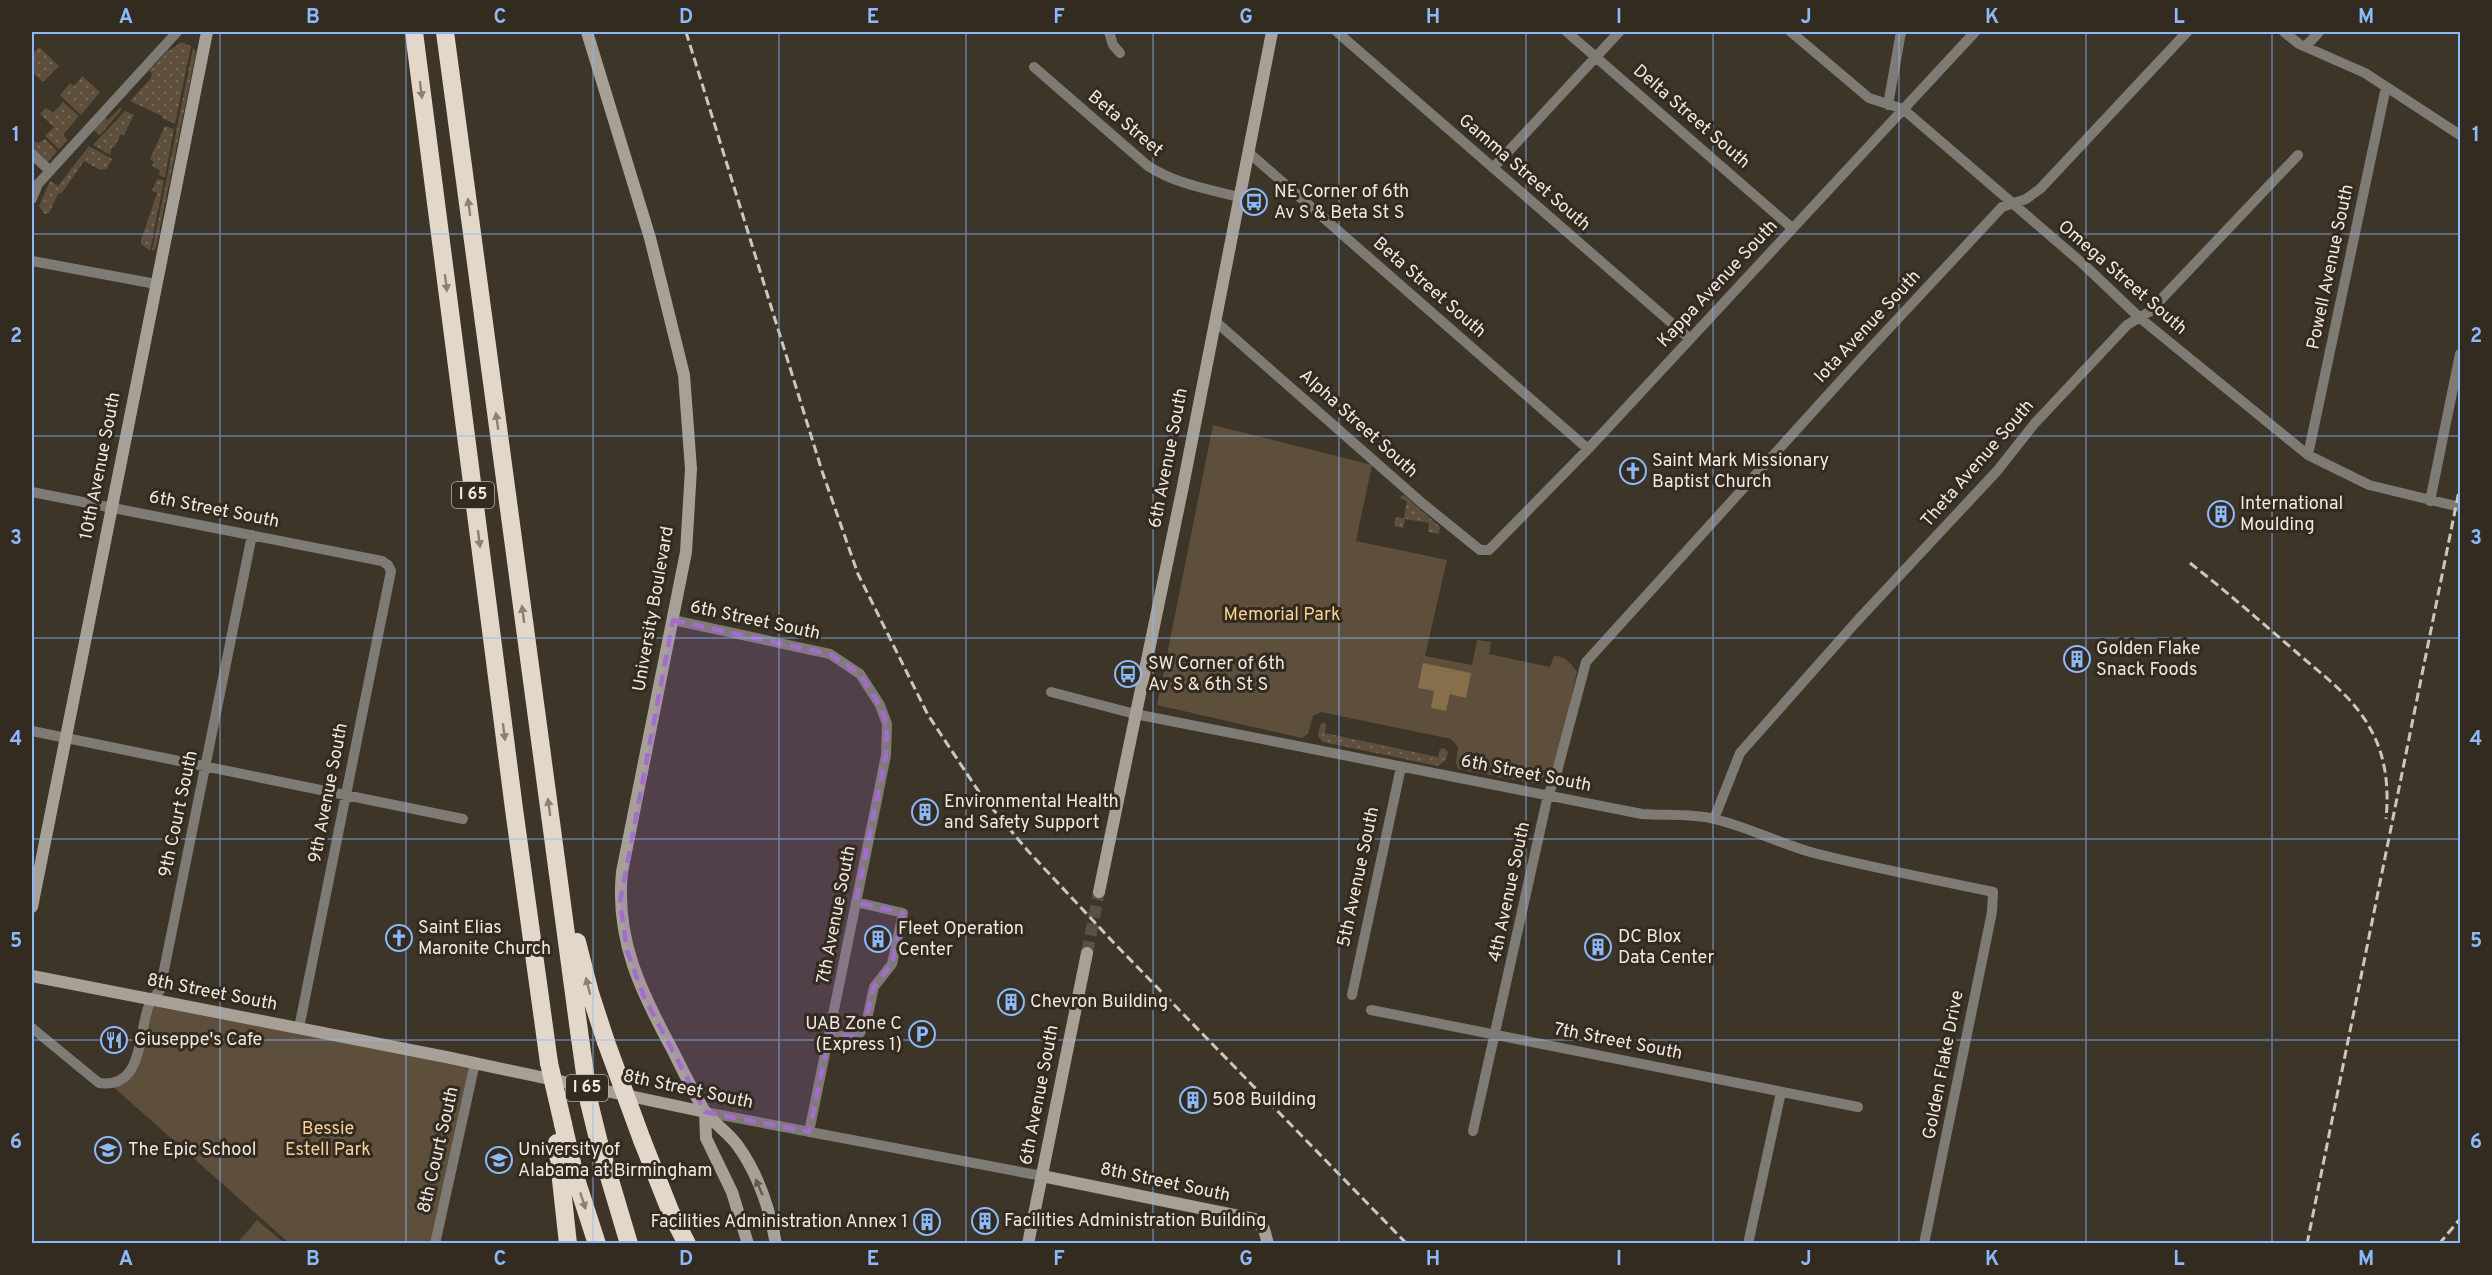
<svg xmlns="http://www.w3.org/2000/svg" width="2492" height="1275" viewBox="0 0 2492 1275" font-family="Overpass,sans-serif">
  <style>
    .grass { fill: url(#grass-dots) }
    .park { fill: #5d4f3b }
    .water { fill: #876f4b }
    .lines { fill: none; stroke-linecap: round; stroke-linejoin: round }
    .secondary-tunnel { stroke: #585044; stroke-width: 12; stroke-dasharray: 12 6; stroke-linecap: butt }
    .street { stroke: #7e7a74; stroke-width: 10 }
    .secondary { stroke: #a7a096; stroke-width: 12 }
    .highway { stroke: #e2d7c8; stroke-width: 18 }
    .rail { stroke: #ccc6bd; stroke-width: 3; stroke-dasharray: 9 4.5; stroke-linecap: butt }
    .highway-bridge { stroke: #e2d7c8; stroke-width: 18 }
    .oneway { fill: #8a8174 }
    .oneway2 { fill: #615a4f }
    .marked { fill: #a36ecb; fill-opacity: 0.2; stroke: #a36ecb; stroke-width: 4.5; stroke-dasharray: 12 8; stroke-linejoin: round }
    .grid { fill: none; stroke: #8cb9fc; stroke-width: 1.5; stroke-opacity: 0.55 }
    .labels { text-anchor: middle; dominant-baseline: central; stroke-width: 6; stroke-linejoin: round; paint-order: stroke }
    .shield { fill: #332b1f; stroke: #b6b0a7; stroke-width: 1.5 }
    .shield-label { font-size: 16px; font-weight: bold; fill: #eee9e1 }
    .street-label { font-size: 18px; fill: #eee9e1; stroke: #332b1f }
    .poi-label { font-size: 18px; fill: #eee9e1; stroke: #332b1f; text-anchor: start }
    .park-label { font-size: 18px; fill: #f9d194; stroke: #332b1f }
    .neatline { fill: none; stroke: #8cb9fc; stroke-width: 2 }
    .grid-label { font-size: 20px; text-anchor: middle; font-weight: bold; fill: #8cb9fc }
  </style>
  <defs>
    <pattern id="grass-dots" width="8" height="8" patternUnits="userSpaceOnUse" patternTransform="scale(1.5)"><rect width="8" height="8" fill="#5d4f3b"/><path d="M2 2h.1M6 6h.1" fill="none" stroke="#756857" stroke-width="1.8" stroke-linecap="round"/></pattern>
  </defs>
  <rect width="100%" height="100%" fill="#3d3528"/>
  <path class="grass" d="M 181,42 L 191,46 L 175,124 L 162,118 L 162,116 L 130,101 L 151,78 L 152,73 L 149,71 L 168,50 L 169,51 Z
    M 39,47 L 59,66 L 43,82 L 32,72 L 32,55 Z
    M 193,48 L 196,53 L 156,247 L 152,251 Z
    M 82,76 L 100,92 L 81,115 L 60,95 L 70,83 L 74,86 Z
    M 63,102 L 79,116 L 63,135 L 68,140 L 59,149 L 45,136 L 54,127 L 40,114 L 46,108 L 53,113 Z
    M 120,108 L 122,109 L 100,135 L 93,130 L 104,117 L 108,120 Z
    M 125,111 L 134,115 L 124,135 L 121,134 L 114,148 L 112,147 L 110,155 L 93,145 Z
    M 165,126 L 174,129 L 165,177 L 159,176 L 160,170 L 152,166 L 154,162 L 150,159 Z
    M 45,139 L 57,151 L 47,163 L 32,151 L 32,141 L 38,143 Z
    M 89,146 L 112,159 L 107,169 L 100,170 L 84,161 L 62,193 L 58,194 L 49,213 L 45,214 L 39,206 L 50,181 L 58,186 Z
    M 157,179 L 164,180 L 150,251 L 141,244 L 141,240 L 157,193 L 152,191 Z
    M 1404,495 L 1440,527 L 1439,534 L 1428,532 L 1429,523 L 1405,519 L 1403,528 L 1394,526 L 1396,517 L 1404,518 L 1407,501 L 1399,498 Z
    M 1324,723 L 1326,725 L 1325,733 L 1438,757 L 1440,749 L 1444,748 L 1448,752 L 1446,760 L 1438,766 L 1323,742 L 1318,736 L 1320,725 Z"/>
  <path class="park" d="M 1213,425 L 1372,465 L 1356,541 L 1447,560 L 1425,656 L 1472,665 L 1477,640 L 1491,642 L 1489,654 L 1550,667 L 1554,656 C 1564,655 1572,664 1577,672 C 1570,700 1562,753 1549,776 C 1546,781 1543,783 1538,784 L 1458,769 L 1456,763 L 1458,747 L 1451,739 L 1321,712 L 1313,716 L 1308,734 L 1302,738 L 1157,705 Z
    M 152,999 L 475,1063 L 435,1243 L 289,1243 L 110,1084 L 125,1075 Z
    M 257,1220 L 284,1243 L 237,1243 Z"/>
  <path class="water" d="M 1423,663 L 1471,673 L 1466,698 L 1450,694 L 1446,711 L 1431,708 L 1434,691 L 1418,688 Z"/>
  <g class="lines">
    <path class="secondary-tunnel" d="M 1087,953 L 1099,892"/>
    <path class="street" d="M 1109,32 L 1113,45 L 1120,53
      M 1337,32 L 1690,339
      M 1567,32 L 1792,228
      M 1791,32 L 1869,98 L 1903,109 L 2082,263 L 2140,318 L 2308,455 L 2369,485 L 2460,507
      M 2284,32 L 2299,44 L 2365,73 L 2460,135
      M 2306,46 L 2319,32
      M 1034,67 L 1148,166 C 1176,184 1207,189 1239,197
      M 1888,105 L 1901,32
      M 1248,152 L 1588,449
      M 32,154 L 50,171
      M 1493,168 L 1619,32
      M 32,199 L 38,184 L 177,32
      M 32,261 L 156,284
      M 1215,321 L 1422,503 L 1480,550 L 1489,550 L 1588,449 L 1975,32
      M 2308,455 L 2386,87
      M 32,492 L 382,561 L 388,565 L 391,571 L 299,1028
      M 2430,501 L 2460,354
      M 673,620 L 830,654 L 860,674 L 880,705 L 887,724 L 886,755 L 876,805 L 809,1132
      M 1051,692 L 1135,714 L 1642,814 C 1666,816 1690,813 1714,819 C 1749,827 1780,844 1814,853 C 1873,868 1933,879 1993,892 L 1992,912 L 1924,1244
      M 32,731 L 463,819
      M 1714,819 L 1740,753 L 1857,621 L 1997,471 L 2035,423 L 2127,325 L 2149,312 L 2298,155
      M 1352,995 L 1401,767
      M 1371,1010 L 1858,1107
      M 32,1028 L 99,1083 C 144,1089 138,1033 149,1005 C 152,999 156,995 160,990 L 252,535
      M 830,1033 L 846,1037 L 859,1035 L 867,1019 L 874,987 L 892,964 L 903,913 L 856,902
      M 705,1112 L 1042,1176
      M 1473,1131 L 1548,795 L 1555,779 L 1586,662 L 1865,354 L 2002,207 L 2026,199 L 2040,189 L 2187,32
      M 435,1244 L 475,1063
      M 1748,1244 L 1781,1092"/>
    <path class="secondary" d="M 587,32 L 650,238 L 684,375 L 691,469 L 686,552 L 622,872 C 615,939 641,992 672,1049 C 682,1069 692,1090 704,1110 C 713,1123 729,1133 738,1146 C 758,1174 770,1210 776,1244
      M 1099,892 L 1183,486 L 1272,32
      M 32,907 L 207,32
      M 32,976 L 446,1057 L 705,1112
      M 705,1112 L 706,1138 L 732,1192 L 748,1244
      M 1042,1176 L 1254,1219 L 1264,1229 L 1268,1244
      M 1028,1244 L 1087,953"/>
    <path class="highway" d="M 414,32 L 514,809 L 549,1063
      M 445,32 L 579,1031
      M 577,942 L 590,993 L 606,1042
      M 563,1124 L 575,1176 L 597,1244
      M 642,1140 L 671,1213 L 687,1244
      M 557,1143 L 568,1244
      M 599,1143 L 629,1244"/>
    <path class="rail" d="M 686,32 L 822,471 L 858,574 L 928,715 L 981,795 L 1028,851 L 1114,943 L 1407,1244
      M 2190,563 C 2226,591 2260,621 2295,651 C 2322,675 2354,697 2371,730 C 2386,757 2389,788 2386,819
      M 2307,1244 L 2460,486
      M 2439,1244 L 2460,1219"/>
    <path class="highway-bridge" d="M 579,1031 L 589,1102 L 599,1143
      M 606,1042 L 642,1140
      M 549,1063 L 563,1124"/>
  </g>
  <defs><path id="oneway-solid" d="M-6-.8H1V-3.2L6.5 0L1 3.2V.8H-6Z" transform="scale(1.5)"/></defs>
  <g class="oneway">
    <use href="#oneway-solid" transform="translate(421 90) rotate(83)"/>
    <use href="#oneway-solid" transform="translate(469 207) rotate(-98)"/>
    <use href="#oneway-solid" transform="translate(446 283) rotate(83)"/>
    <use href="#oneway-solid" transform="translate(497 421) rotate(-98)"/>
    <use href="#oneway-solid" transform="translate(479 539) rotate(83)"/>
    <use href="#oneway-solid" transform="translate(523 614) rotate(-98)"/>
    <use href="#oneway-solid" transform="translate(504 732) rotate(83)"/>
    <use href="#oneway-solid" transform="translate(549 807) rotate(-98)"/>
    <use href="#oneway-solid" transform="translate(588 986) rotate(-104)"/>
    <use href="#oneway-solid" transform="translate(583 1201) rotate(72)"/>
  </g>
  <use class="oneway2" href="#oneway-solid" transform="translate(759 1187) rotate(-113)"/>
  <path class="marked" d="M 673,620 L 830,654 L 860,674 L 880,705 L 887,724 L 886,755 L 856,902 L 903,913 L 892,964 L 874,987 L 863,1030 L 854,1037 L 830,1033 L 809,1132 L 705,1112 L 644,997 L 627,951 L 620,902 Z"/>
  <path class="grid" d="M 220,32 L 220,1244M 406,32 L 406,1244M 593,32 L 593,1244M 779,32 L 779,1244M 966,32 L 966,1244M 1153,32 L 1153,1244M 1339,32 L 1339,1244M 1526,32 L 1526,1244M 1713,32 L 1713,1244M 1899,32 L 1899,1244M 2086,32 L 2086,1244M 2272,32 L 2272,1244M 32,234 L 2460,234M 32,436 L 2460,436M 32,638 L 2460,638M 32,839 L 2460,839M 32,1040 L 2460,1040"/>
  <defs>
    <symbol id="bus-ring" viewBox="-11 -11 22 22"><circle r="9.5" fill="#332b1f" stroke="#8cb9fc" stroke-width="1.5"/><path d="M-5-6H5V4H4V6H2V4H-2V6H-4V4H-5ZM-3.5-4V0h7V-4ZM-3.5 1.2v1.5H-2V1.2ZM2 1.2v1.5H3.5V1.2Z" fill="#8cb9fc"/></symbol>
    <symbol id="church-ring" viewBox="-11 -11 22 22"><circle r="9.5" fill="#332b1f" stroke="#8cb9fc" stroke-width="1.5"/><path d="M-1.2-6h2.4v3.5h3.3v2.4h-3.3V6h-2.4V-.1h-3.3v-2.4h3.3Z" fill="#8cb9fc"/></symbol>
    <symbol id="building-ring" viewBox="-11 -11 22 22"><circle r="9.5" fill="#332b1f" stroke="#8cb9fc" stroke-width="1.5"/><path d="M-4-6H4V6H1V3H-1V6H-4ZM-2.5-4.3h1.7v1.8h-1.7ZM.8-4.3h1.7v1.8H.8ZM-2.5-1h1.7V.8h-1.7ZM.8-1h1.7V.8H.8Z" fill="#8cb9fc"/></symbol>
    <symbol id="parking-ring" viewBox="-11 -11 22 22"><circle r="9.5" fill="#332b1f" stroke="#8cb9fc" stroke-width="1.5"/><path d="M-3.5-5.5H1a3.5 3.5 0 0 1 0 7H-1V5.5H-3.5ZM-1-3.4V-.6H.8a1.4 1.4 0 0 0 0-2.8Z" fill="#8cb9fc"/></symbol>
    <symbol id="restaurant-ring" viewBox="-11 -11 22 22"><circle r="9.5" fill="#332b1f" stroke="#8cb9fc" stroke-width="1.5"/><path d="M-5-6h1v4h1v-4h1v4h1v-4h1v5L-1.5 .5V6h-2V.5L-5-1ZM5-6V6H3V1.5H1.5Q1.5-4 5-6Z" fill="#8cb9fc"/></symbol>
    <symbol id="school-ring" viewBox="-11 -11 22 22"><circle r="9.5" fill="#332b1f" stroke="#8cb9fc" stroke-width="1.5"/><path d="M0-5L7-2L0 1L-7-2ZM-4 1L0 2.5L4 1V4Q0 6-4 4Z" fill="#8cb9fc"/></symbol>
    <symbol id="university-ring" viewBox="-11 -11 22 22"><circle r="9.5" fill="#332b1f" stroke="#8cb9fc" stroke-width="1.5"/><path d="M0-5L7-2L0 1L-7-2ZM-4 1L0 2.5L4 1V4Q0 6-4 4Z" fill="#8cb9fc"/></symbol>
  </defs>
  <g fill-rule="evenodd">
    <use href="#bus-ring" x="1239" y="187" width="30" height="30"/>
    <use href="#church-ring" x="1618" y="456" width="30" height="30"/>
    <use href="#building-ring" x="2206" y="499" width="30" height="30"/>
    <use href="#building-ring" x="2062" y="644" width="30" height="30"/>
    <use href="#bus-ring" x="1113" y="659" width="30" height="30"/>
    <use href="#building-ring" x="910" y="797" width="30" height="30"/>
    <use href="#church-ring" x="384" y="923" width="30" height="30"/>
    <use href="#building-ring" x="863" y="924" width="30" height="30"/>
    <use href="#building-ring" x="1583" y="932" width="30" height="30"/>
    <use href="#building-ring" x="996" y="987" width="30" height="30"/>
    <use href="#parking-ring" x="907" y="1019" width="30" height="30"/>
    <use href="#restaurant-ring" x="99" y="1025" width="30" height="30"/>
    <use href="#building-ring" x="1178" y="1085" width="30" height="30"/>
    <use href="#school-ring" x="93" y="1135" width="30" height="30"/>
    <use href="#university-ring" x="484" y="1145" width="30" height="30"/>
    <use href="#building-ring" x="970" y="1206" width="30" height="30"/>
    <use href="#building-ring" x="912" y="1207" width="30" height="30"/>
  </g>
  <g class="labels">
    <g class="shield">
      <rect x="452" y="482" width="42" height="26" rx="4.5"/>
      <rect x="566" y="1075" width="42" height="26" rx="4.5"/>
    </g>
    <g class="shield-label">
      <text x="473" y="495">I 65</text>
      <text x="587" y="1088">I 65</text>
    </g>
    <g class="street-label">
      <text transform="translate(1691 117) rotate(41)">Delta Street South</text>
      <text transform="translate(1125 124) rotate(40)">Beta Street</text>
      <text transform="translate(1524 173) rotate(41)">Gamma Street South</text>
      <text transform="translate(2331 267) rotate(-78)">Powell Avenue South</text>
      <text transform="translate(2122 278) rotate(41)">Omega Street South</text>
      <text transform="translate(1718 284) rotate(-47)">Kappa Avenue South</text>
      <text transform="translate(1429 288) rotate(41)">Beta Street South</text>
      <text transform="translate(1868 327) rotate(-47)">Iota Avenue South</text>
      <text transform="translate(1358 424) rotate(42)">Alpha Street South</text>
      <text transform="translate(1169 458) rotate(-79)">6th Avenue South</text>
      <text transform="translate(1978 464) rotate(-49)">Theta Avenue South</text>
      <text transform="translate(101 466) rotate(-79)">10th Avenue South</text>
      <text transform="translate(214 510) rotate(11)">6th Street South</text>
      <text transform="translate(654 609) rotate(-80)">University Boulevard</text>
      <text transform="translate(755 621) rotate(12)">6th Street South</text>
      <text transform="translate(1526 774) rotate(11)">6th Street South</text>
      <text transform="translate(329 793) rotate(-79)">9th Avenue South</text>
      <text transform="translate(179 814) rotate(-78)">9th Court South</text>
      <text transform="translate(1359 877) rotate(-78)">5th Avenue South</text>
      <text transform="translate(1510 892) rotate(-78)">4th Avenue South</text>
      <text transform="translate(837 915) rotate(-79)">7th Avenue South</text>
      <text transform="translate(212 993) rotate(11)">8th Street South</text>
      <text transform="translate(1618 1042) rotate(11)">7th Street South</text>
      <text transform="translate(1944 1065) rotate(-79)">Golden Flake Drive</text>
      <text transform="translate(688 1090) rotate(12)">8th Street South</text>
      <text transform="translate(1040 1095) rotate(-79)">6th Avenue South</text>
      <text transform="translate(439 1150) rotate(-77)">8th Court South</text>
      <text transform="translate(1165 1183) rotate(12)">8th Street South</text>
    </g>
    <g class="poi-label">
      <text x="1274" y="192">NE Corner of 6th<tspan x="1274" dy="21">Av S &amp; Beta St S</tspan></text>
      <text x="1652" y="461">Saint Mark Missionary<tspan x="1652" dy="21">Baptist Church</tspan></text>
      <text x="2240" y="504">International<tspan x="2240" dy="21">Moulding</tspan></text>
      <text x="2096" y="649">Golden Flake<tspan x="2096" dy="21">Snack Foods</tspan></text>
      <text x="1148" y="664">SW Corner of 6th<tspan x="1148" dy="21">Av S &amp; 6th St S</tspan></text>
      <text x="944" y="802">Environmental Health<tspan x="944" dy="21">and Safety Support</tspan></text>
      <text x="418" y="928">Saint Elias<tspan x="418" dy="21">Maronite Church</tspan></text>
      <text x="898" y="929">Fleet Operation<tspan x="898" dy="21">Center</tspan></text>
      <text x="1618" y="937">DC Blox<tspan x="1618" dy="21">Data Center</tspan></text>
      <text x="1030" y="1002">Chevron Building</text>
      <text x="902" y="1024" text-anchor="end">UAB Zone C<tspan x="902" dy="21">(Express 1)</tspan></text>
      <text x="134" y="1040">Giuseppe's Cafe</text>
      <text x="1212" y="1100">508 Building</text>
      <text x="128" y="1150">The Epic School</text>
      <text x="518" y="1150">University of<tspan x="518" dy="21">Alabama at Birmingham</tspan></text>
      <text x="1004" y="1221">Facilities Administration Building</text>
      <text x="908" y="1222" text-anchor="end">Facilities Administration Annex 1</text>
    </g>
    <g class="park-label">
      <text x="1282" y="615">Memorial Park</text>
      <text x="328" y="1129">Bessie<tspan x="328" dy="21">Estell Park</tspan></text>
    </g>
  </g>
  <rect width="2492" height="1275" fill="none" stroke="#332b1f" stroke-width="66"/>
  <rect x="33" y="33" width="2426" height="1209" class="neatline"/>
  <g class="grid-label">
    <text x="126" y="23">A</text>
    <text x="313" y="23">B</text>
    <text x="500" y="23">C</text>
    <text x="686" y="23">D</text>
    <text x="873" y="23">E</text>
    <text x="1059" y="23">F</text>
    <text x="1246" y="23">G</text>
    <text x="1433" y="23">H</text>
    <text x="1619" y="23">I</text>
    <text x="1806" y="23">J</text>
    <text x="1992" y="23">K</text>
    <text x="2179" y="23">L</text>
    <text x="2366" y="23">M</text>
    <text x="16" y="141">1</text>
    <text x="2476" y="141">1</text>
    <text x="16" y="342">2</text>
    <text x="2476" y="342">2</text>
    <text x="16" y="544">3</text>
    <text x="2476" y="544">3</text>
    <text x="16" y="745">4</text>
    <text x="2476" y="745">4</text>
    <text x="16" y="947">5</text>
    <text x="2476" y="947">5</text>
    <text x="16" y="1148">6</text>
    <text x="2476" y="1148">6</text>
    <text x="126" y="1265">A</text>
    <text x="313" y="1265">B</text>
    <text x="500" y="1265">C</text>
    <text x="686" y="1265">D</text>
    <text x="873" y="1265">E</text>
    <text x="1059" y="1265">F</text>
    <text x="1246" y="1265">G</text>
    <text x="1433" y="1265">H</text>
    <text x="1619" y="1265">I</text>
    <text x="1806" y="1265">J</text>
    <text x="1992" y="1265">K</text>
    <text x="2179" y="1265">L</text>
    <text x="2366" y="1265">M</text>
  </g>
</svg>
